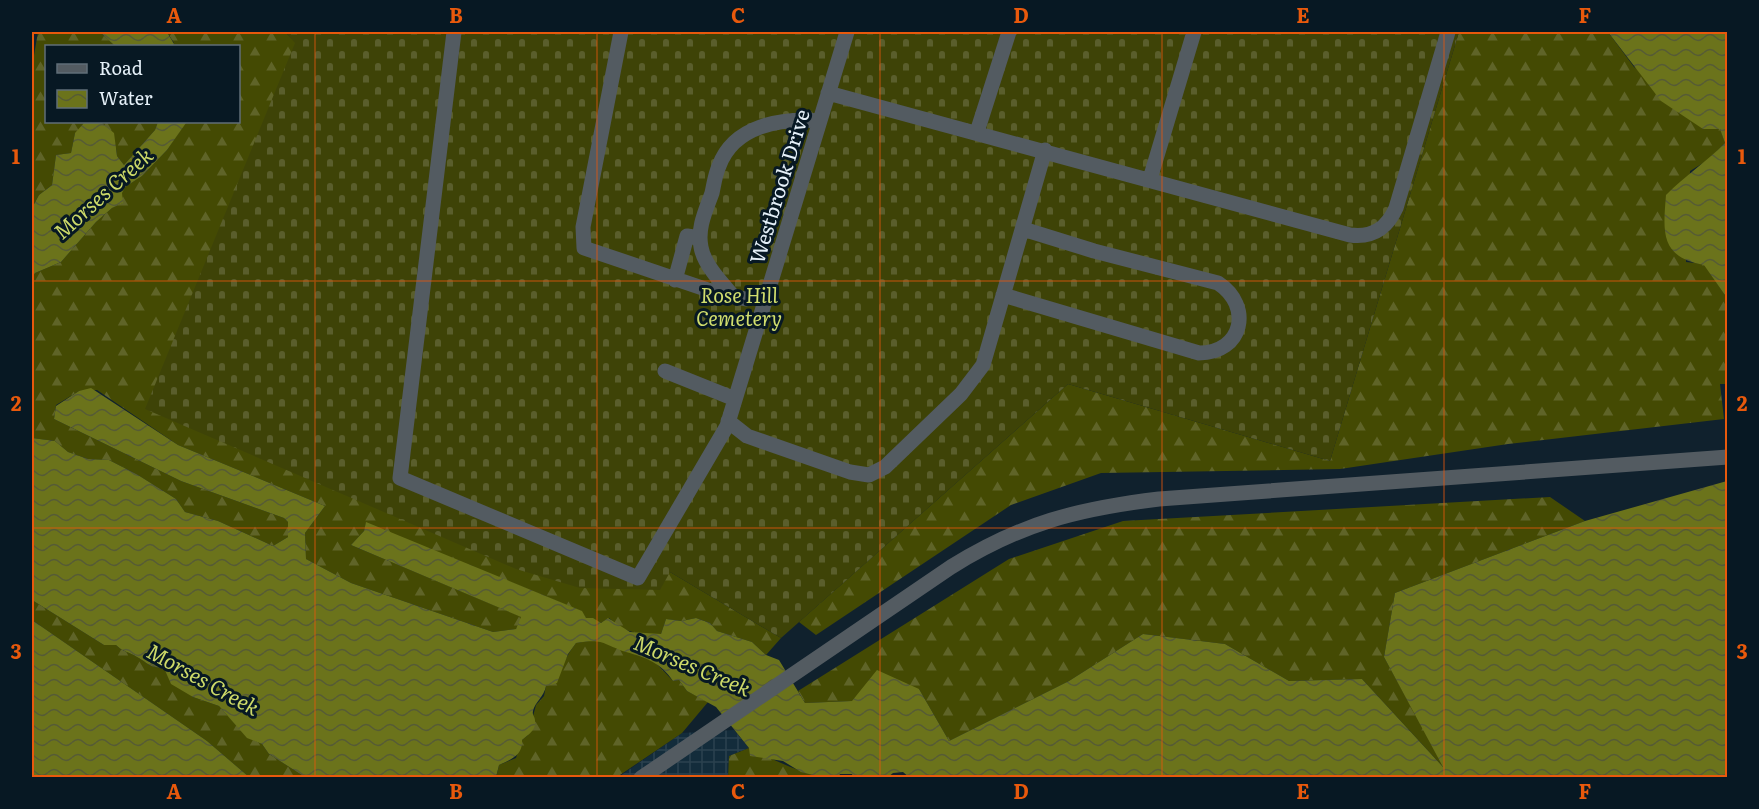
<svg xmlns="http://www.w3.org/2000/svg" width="1759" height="809" viewBox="0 0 1759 809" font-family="Literata,serif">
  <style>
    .industrial { fill: url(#industrial-grid) }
    .forest { fill: url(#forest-firs) }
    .cemetery { fill: url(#cemetery-stones) }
    .water { fill: url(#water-waves) }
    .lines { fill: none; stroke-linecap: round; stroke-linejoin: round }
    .minor { stroke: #535b61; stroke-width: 15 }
    .grid { fill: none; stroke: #e8590c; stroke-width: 1.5; stroke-opacity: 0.55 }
    .labels { text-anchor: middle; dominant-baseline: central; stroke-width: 6; stroke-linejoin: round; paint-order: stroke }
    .street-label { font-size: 20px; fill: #e5f0f8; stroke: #071823 }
    .park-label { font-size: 20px; font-style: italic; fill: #d1de6d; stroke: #071823 }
    .water-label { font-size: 21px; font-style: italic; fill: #ccd968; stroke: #071823 }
    .neatline { fill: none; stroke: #e8590c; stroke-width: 2 }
    .grid-label { font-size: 20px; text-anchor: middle; font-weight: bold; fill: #e8590c }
  </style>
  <defs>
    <pattern id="industrial-grid" width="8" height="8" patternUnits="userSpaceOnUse" patternTransform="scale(1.5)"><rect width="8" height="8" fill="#132c3b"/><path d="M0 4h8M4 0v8" fill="none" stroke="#2a414e"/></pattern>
    <pattern id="forest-firs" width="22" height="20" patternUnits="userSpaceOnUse" patternTransform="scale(1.5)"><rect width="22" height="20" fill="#444a03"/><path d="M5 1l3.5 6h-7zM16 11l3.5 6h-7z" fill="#5f6428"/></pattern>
    <pattern id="cemetery-stones" width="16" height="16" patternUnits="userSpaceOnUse" patternTransform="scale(1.5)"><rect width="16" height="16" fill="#3e4307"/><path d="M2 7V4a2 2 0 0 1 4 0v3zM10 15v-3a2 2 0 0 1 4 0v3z" fill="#5a5e2c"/></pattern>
    <pattern id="water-waves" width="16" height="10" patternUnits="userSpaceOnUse" patternTransform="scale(1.5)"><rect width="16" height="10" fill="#6b731b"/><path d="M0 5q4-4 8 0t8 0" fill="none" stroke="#565b35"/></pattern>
  </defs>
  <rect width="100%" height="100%" fill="#10212d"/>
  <path class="industrial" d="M 734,730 L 749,748 L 729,756 L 728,777 L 617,778 L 682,733 Z"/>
  <path class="forest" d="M 38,32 L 100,32 L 115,46 L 46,46 L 46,122 L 158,122 L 155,130 L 124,165 L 117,156 L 116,148 L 75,133 L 71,153 L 56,155 L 52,185 L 39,195 L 32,208 L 32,67 Z
    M 167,32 L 285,32 L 295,42 L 670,572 L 781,638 L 766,655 L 752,642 L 717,631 L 710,623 L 696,618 L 682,621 L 666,619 L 661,634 C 639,636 624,632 609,618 L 601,623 L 586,618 L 581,611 L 366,523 L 364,531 L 351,545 L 522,617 L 516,629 L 493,632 L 351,583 L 306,559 L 305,533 L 325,506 L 178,445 L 97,390 L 79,391 L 56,405 L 54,419 L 181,481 L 284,518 L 288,522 L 288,537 L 273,546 L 218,521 L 185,512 L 176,499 L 138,475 L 109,460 L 88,459 L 68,452 L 55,441 L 32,438 L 32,278 L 35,273 L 61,262 L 96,222 L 112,208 L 122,203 L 121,193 L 125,187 L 142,176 L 167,150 L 186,122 L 238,122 L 238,46 L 172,46 L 174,43 Z
    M 1459,32 L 1608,32 L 1634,67 L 1720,128 L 1725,143 L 1708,160 L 1690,171 L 1686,262 L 1704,264 L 1727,298 L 1727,384 L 1720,384 L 1724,419 L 1508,444 L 1340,469 L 1101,473 L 1011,505 L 816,635 L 799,622 L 1068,384 L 1330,461 Z
    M 1550,497 L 1585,521 L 1395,593 L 1384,657 L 1445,769 L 1362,679 L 1289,681 L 1225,644 L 1143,634 L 1069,681 L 949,741 L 919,689 L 852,701 L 805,703 L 798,691 L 1009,559 L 1123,521 Z
    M 32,600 L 104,645 L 116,645 C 123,652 129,652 137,657 C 150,664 147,667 164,668 L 193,697 L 219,706 L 247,737 L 262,744 L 269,754 L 305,777 L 249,777 L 207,741 L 32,620 Z
    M 589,641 L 603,641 L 655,662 L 673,681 L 679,680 L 687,691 L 708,702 L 682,733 L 617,777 L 496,778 L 499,765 L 516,758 L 522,740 L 528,735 L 536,705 L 544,696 L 546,686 C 560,676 565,656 576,643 Z
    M 749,748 C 772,759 796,771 821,777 L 728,778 L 729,756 Z"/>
  <path class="cemetery" d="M 285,32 L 1459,32 L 1330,461 L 1068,384 L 781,638 L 670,572 L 660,590 L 580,588 L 516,569 L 145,409 L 295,43 Z"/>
  <path class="water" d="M 100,32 L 167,32 L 174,44 L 172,46 L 115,46 Z
    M 1608,32 L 1727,32 L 1727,298 L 1704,265 C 1660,257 1663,233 1666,195 C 1685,176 1706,162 1725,143 L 1720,129 L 1703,129 L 1661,101 Z
    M 158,122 L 186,123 L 167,150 L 142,176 L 125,187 L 122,193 L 123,203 L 112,208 L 96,222 L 61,262 L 35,273 L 32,278 L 32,208 L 39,195 L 52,185 L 56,155 L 71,153 L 75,133 L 84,123 L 102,123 L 114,133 L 117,156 L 124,165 L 155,130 Z
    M 91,388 L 178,445 L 325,506 L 305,533 L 306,559 L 351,583 L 493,632 L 516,629 L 521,617 L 351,545 L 364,531 L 366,522 L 582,611 L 586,618 L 593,618 L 601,623 L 608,618 L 630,632 L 661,634 L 666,619 L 682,621 L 696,618 L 710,623 L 717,631 L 752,642 L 766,655 L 779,660 L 805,703 L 852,701 L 877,670 L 919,689 L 949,741 L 1069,681 L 1143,634 L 1225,644 L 1289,681 L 1362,679 L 1443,767 L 1384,657 L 1395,593 L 1585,521 L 1727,481 L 1727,777 L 910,778 L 903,772 L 893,773 L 888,777 L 853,777 L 852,774 L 840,774 L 838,777 L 821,777 L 801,772 L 783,761 L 750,756 L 749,748 L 716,707 L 687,691 L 679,680 L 673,681 C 661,663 647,658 626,652 C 602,644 604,638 576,643 L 568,654 L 557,683 L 546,686 C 544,697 535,702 533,711 C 532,716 535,716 535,721 C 536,730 529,734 522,740 C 523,756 511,759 499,765 L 496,777 L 305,777 L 269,754 L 262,744 L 247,738 L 219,706 L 193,697 L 171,684 L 164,668 C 147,667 150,664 137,657 C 129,652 123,652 116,645 L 104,645 L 32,600 L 32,438 L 55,441 L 68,452 L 88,459 L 109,460 L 138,475 L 176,499 L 185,512 L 218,521 L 273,546 L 288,537 L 288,522 L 284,518 L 181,481 L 54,419 L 56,406 L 79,391 Z
    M 32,620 L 207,741 L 249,777 L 32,777 Z"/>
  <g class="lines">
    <path class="minor" d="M 454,32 L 400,478 L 638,578 L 727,426 L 847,32
      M 621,32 L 583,227 L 584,248 L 720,294 L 746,299 L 768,291
      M 828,93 L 1350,235 C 1373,238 1387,228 1396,208 L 1448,32
      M 977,132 L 1009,32
      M 1150,179 L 1194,32
      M 675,280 L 687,236 L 700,238
      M 1003,295 L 1199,353 C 1243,353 1253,306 1218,283 L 1094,251 L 1023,229
      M 733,296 C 722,283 704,265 701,247 C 697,228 706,210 712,193 C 714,184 715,175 719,166 C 734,125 781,118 820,121
      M 665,371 L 735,399
      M 728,421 L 747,436 L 850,472 L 869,475 L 885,467 L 961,394 L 983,365 L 1045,150
      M 641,778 L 951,567 C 1022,523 1077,509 1159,499 L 1728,457"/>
  </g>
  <path class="grid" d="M 315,32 L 315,778M 597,32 L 597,778M 880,32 L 880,778M 1162,32 L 1162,778M 1444,32 L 1444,778M 32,281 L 1728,281M 32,528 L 1728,528"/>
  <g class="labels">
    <g class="street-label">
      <text transform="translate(778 186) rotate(-73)">Westbrook Drive</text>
    </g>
    <g class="park-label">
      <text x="739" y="294">Rose Hill<tspan x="739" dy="23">Cemetery</tspan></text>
    </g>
    <g class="water-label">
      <text transform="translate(102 192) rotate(-42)">Morses Creek</text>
      <text transform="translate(693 664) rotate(23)">Morses Creek</text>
      <text transform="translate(204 678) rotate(29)">Morses Creek</text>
    </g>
  </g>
  <rect width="1759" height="809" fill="none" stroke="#071823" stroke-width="66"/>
  <rect x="45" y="45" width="195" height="78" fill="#071823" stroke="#606e78" stroke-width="1.5"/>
  <rect x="57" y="64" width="30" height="9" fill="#535b61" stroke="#606e78" stroke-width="1.5"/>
  <text x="99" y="75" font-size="18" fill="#e5f0f8">Road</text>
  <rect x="57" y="90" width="30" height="18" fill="url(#water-waves)" stroke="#606e78" stroke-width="1.5"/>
  <text x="99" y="105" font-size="18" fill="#e5f0f8">Water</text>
  <rect x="33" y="33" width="1693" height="743" class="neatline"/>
  <g class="grid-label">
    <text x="174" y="23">A</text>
    <text x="456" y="23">B</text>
    <text x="738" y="23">C</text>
    <text x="1021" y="23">D</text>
    <text x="1303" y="23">E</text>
    <text x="1585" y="23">F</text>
    <text x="16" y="164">1</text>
    <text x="1742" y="164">1</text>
    <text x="16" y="411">2</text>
    <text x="1742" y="411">2</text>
    <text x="16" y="659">3</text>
    <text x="1742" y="659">3</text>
    <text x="174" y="799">A</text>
    <text x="456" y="799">B</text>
    <text x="738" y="799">C</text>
    <text x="1021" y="799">D</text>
    <text x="1303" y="799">E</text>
    <text x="1585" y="799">F</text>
  </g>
</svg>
